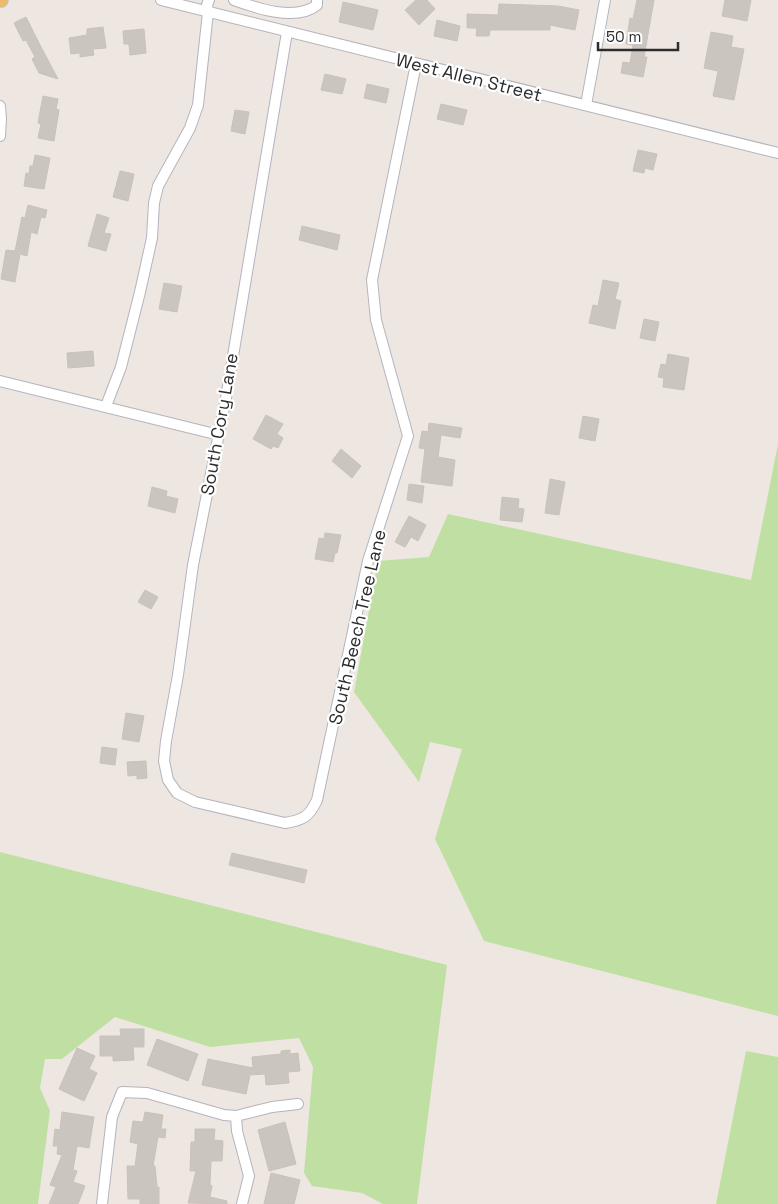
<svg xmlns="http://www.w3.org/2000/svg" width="778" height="1204" viewBox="0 0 778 1204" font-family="'Space Grotesk',sans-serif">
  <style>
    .green { fill: #bfe0a2 }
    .building { fill: #cac5bf; stroke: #c9c2ba }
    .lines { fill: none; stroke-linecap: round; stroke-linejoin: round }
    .minor-casing { stroke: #b1b5bd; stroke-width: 12 }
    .major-casing { stroke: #c8c8c8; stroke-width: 16 }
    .minor { stroke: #fff; stroke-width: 10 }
    .major { stroke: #e9bb6b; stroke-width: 14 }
    .labels { text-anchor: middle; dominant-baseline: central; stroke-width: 4.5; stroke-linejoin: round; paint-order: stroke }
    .street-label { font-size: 18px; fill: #2d2d2d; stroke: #fff }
  </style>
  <rect width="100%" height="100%" fill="#eee7e1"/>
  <path class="green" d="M 778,444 L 778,1016 L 484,941 L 435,839 L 462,749 L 430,742 L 419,782 L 354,692 L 378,561 L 429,557 L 448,514 L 751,580 Z
    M 0,852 L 447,965 L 417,1204 L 383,1204 L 362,1193 L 312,1186 L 304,1173 L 313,1067 L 299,1038 L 210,1047 L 115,1017 L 62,1059 L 45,1059 L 40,1088 L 50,1111 L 38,1204 L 0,1204 Z
    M 746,1051 L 778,1057 L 778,1204 L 716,1204 Z"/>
  <path class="building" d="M 416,0 L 427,0 L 435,9 L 419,25 L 405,10 Z
    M 637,0 L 654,0 L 644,57 L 647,57 L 643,77 L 621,73 L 623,62 L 630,63 L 633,45 L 626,44 L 630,18 L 633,19 Z
    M 725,0 L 751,0 L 747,21 L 722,16 Z
    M 343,2 L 378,10 L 373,30 L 339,22 Z
    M 499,4 L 558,6 L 579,10 L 575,30 L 550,25 L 550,30 L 490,30 L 489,36 L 476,36 L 477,28 L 467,28 L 467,14 L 498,15 Z
    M 26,17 L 40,45 L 58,79 L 39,73 L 32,59 L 35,57 L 26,40 L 23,41 L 14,23 Z
    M 437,20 L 460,26 L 457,41 L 434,36 Z
    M 103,27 L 106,48 L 93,49 L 94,55 L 80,57 L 80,53 L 71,54 L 69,38 L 87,35 L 87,29 Z
    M 144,29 L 146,53 L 130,55 L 129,44 L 124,44 L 123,31 Z
    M 711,32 L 733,36 L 731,47 L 744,49 L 734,100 L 713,96 L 718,71 L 704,68 Z
    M 325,74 L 346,79 L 342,94 L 321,90 Z
    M 367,84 L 389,89 L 386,103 L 364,98 Z
    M 43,96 L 58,99 L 56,109 L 59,110 L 54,141 L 38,138 L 41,124 L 38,123 Z
    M 441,104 L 467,110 L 463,125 L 437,119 Z
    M 235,110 L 249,112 L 245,134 L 231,131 Z
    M 638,150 L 657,154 L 653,170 L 645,168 L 644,173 L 633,171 Z
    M 35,155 L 50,158 L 44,189 L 24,186 L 26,173 L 29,174 L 30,166 L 33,166 Z
    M 120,171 L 134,174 L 128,201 L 113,197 Z
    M 28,205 L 47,210 L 45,218 L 41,217 L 37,234 L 31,232 L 27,256 L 20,254 L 15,282 L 1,279 L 6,250 L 15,251 L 22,217 L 25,218 Z
    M 97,214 L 109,218 L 104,233 L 111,234 L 106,251 L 88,246 Z
    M 302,226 L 340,235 L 337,250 L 299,240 Z
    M 603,280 L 619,283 L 615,299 L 621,301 L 615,329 L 589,323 L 593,305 L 598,306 Z
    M 164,283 L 182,286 L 177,312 L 159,309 Z
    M 644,319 L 659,322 L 655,341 L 640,338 Z
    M 93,351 L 94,366 L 68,368 L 67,353 Z
    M 668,354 L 689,358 L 684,390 L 663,387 L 664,378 L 658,377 L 661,364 L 666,365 Z
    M 266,415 L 283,424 L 277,434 L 283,438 L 278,448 L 273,446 L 271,449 L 253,439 Z
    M 583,416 L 599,419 L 595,441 L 579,438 Z
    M 429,423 L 462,428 L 460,438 L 441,435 L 438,457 L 455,460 L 452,486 L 421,482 L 425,449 L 419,448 L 422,431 L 428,432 Z
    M 341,449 L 361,466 L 352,478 L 332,461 Z
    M 550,479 L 565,482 L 559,515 L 545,513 Z
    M 409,484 L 424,486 L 422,503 L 407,500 Z
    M 152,487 L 167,491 L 166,496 L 178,499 L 175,513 L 148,506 Z
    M 502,497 L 519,499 L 518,508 L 524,509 L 522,522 L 500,520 Z
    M 409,516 L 426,525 L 418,541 L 411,537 L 405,547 L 395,542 Z
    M 325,533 L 341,535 L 337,553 L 335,553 L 333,562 L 315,559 L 319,538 L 324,539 Z
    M 145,590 L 158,597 L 151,609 L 138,602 Z
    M 126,713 L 144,716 L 139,742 L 122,739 Z
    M 102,747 L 117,749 L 115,765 L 100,763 Z
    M 146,761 L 147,778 L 137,779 L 137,775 L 128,776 L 127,762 Z
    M 232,853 L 307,870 L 304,883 L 229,865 Z
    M 120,1029 L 144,1029 L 144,1047 L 133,1047 L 134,1060 L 113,1061 L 113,1056 L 100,1056 L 100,1036 L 121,1036 Z
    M 157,1039 L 198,1054 L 188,1081 L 147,1065 Z
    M 77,1048 L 95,1056 L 89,1069 L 97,1073 L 84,1101 L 59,1089 Z
    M 290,1050 L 290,1054 L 298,1053 L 300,1071 L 288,1072 L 289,1083 L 266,1085 L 265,1074 L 250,1075 L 246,1094 L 202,1085 L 208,1059 L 253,1068 L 252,1057 L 281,1054 L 281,1051 Z
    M 62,1112 L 94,1117 L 89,1148 L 77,1146 L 73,1170 L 77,1171 L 73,1182 L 85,1186 L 78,1204 L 49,1204 L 56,1187 L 50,1185 L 62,1155 L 57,1154 L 58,1146 L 53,1146 L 55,1129 L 60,1130 Z
    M 145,1112 L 163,1115 L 161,1129 L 166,1129 L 165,1138 L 158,1137 L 153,1166 L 155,1166 L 157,1187 L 159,1187 L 159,1204 L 140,1204 L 140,1199 L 128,1199 L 127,1166 L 135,1166 L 138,1144 L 130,1142 L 133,1121 L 143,1122 Z
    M 285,1122 L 296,1164 L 269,1171 L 258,1130 Z
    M 195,1129 L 215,1129 L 214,1140 L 223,1141 L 222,1161 L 211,1161 L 210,1185 L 212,1186 L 210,1197 L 227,1201 L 227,1204 L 188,1203 L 196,1171 L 190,1171 L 191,1142 L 195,1142 Z
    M 271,1173 L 300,1180 L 294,1204 L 264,1204 Z"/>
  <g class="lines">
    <defs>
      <path id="minor" d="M 161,0 L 778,153
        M 234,0 C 256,8 296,22 317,5 L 317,0
        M 287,32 L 226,398 L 193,565 L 178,675 L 166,741 L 164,761 L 168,780 L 177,793 L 195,802 L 285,823 C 303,820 309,817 317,800 L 368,561 L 408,436 L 376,320 L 372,280 L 416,64
        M 586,105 L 605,0
        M 0,106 L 1,119 L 0,136
        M 0,381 L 219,435
        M 106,406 L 121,367 L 140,292 L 152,238 L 154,203 L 158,186 L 190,128 L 198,105 L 208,12 L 207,5 L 209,0
        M 236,1116 L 237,1131 L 249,1176 L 242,1204
        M 102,1204 L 112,1117 L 122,1092 L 147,1093 L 224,1115 L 236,1116 L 272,1107 L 298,1104"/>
      <path id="major" d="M 0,0 L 1,0"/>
    </defs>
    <use href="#minor" class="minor-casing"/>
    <use href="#major" class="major-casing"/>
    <use href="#minor" class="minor"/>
    <use href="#major" class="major"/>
  </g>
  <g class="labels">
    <g class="street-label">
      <text transform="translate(469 77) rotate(14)">West Allen Street</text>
      <text transform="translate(219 424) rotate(-80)">South Cory Lane</text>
      <text transform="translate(357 627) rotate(-77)">South Beech Tree Lane</text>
    </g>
  </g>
  <path d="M598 42v8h80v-8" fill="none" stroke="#2d2d2d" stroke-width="2.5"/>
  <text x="606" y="42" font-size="15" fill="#2d2d2d" stroke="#ffffff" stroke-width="4" paint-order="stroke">50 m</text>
</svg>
